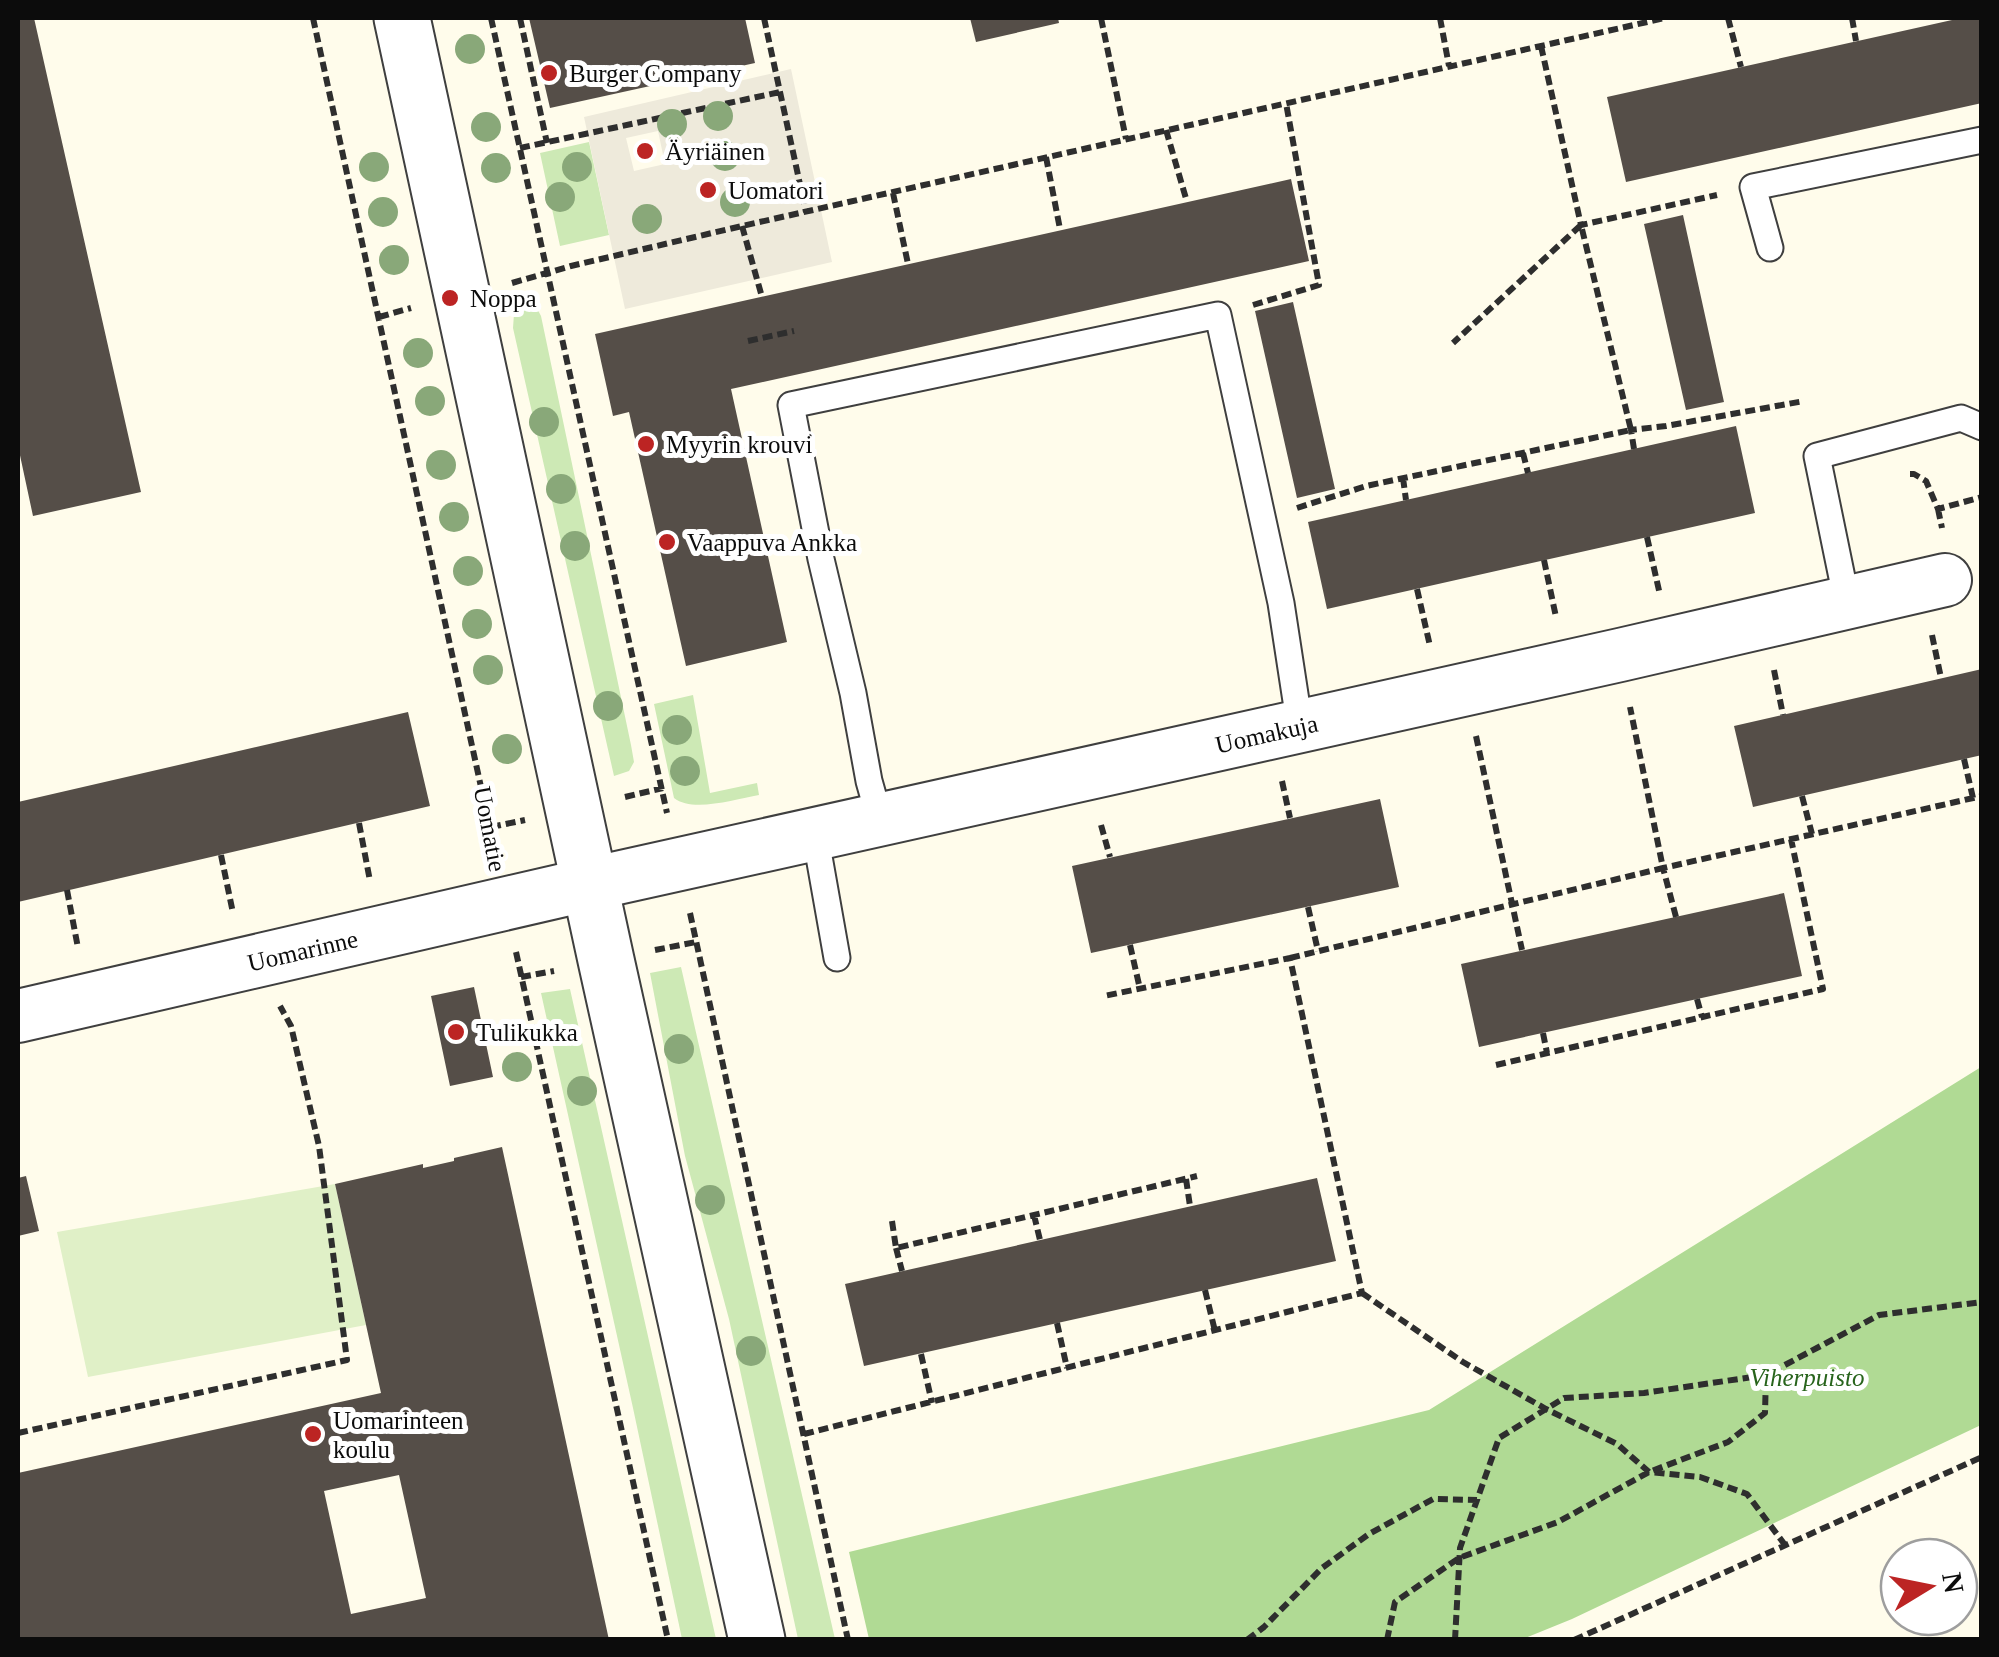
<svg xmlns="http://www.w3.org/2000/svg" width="1999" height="1657" viewBox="0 0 1999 1657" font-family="Georgia,serif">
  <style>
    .green { fill: #cde9b5 }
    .forest { fill: #b0da94 }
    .pitch { fill: #e0f0c7 }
    .plaza { fill: #eeeadb; fill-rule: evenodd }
    .building { fill: #554e48; fill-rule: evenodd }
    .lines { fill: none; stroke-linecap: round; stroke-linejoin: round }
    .service-casing { stroke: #3f3f3f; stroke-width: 29 }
    .minor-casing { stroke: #3f3f3f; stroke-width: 56 }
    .tertiary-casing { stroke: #3f3f3f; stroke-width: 59 }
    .path { stroke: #2e2e2e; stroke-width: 6; stroke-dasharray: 10 5; stroke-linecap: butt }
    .service { stroke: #fff; stroke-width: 25 }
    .minor { stroke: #fff; stroke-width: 52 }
    .tertiary { stroke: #fff; stroke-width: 55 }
    .tree { fill: #89a879 }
    .poi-dot { fill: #bc2423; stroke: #fff; stroke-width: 4 }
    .labels { text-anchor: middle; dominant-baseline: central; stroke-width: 10; stroke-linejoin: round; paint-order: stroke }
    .poi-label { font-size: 25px; fill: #0c0c0c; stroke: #fff; text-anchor: start }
    .street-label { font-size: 25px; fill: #0c0c0c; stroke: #fff }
    .park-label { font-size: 25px; font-style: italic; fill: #28641c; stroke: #fff }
  </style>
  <rect width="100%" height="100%" fill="#fffceb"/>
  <path class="green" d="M 589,142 L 609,235 L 560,246 L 540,153 Z
    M 526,297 L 532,299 L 541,316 L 631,745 L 634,762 L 629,771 L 614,776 L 513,328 L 515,300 Z
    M 693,695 L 710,793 L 757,783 L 759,795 C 735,799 693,813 674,798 L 654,704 Z
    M 681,967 L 835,1639 L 798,1639 L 729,1319 L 685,1156 L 650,973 Z
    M 570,989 L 716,1639 L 682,1639 L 633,1408 L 541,993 Z"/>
  <path class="forest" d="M 1981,1067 L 1981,1425 L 1572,1619 L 1523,1639 L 869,1639 L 849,1552 L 1429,1410 Z"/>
  <path class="pitch" d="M 335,1184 L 366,1325 L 88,1377 L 57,1232 Z"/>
  <path class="plaza" d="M 791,69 L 832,262 L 625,309 L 584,117 ZM 658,131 L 665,164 L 634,171 L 626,138 Z"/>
  <path class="building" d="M 18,18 L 34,18 L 141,492 L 33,516 L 18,446 Z
    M 529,18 L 745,18 L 755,63 L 550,108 Z
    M 970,18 L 1058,18 L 1059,23 L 976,42 Z
    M 1961,18 L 1982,18 L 1982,103 L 1626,182 L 1607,97 Z
    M 1291,179 L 1309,261 L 731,389 L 787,642 L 686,666 L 629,412 L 613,416 L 595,334 Z
    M 1683,215 L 1724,402 L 1686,410 L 1644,224 Z
    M 1293,302 L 1335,489 L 1297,498 L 1255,311 Z
    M 1736,426 L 1755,513 L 1327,609 L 1308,522 Z
    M 1982,669 L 1982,755 L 1753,807 L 1734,726 Z
    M 408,712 L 430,806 L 18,902 L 18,802 Z
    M 1380,799 L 1399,887 L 1091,953 L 1072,866 Z
    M 1784,893 L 1802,976 L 1479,1047 L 1461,964 Z
    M 474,987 L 493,1077 L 450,1086 L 431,996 Z
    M 502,1147 L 609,1640 L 18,1640 L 18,1473 L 381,1393 L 335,1184 L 423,1164 L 423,1168 L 454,1161 L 454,1158 ZM 399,1475 L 426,1598 L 351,1614 L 324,1491 Z
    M 26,1176 L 39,1231 L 18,1236 L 18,1178 Z
    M 1317,1178 L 1336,1261 L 864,1366 L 845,1284 Z"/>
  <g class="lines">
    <defs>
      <path id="service" d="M 1770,248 L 1753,187 L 1982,140
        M 1847,602 L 1817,456 L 1961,418 L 1982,427
        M 880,820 L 869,781 L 853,693 L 821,559 L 791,405 L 1218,315 L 1281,603 L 1300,727
        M 815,834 L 837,958"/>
      <g id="minor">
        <path id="s1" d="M 18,1016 L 590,884 L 1620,655 L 1945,580"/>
      </g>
      <path id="tertiary" d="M 402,18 L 606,960 L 757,1640"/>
    </defs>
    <use href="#service" class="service-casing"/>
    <use href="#minor" class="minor-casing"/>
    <use href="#tertiary" class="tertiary-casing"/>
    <path class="path" d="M 313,18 L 495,851
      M 491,18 L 667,813
      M 520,18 L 547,143
      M 764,18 L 806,212
      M 1101,18 L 1126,139
      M 1440,18 L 1449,66
      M 1728,18 L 1741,67
      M 1852,18 L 1856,41
      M 1541,46 L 1581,225 L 1717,195
      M 1166,130 L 1187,202
      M 520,148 L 780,92
      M 1046,157 L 1060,229
      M 893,193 L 908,264
      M 742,226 L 762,297
      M 512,283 L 571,266 L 742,226 L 1665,18
      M 1253,305 L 1319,285 L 1286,103
      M 379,317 L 411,308
      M 748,341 L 794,331
      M 1634,449 L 1631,430 L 1666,426 L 1804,401
      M 1523,453 L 1528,473
      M 1910,474 L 1914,474 L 1926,481 L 1938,509 L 1982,497
      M 1403,478 L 1406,500
      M 1297,508 L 1366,486 L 1631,430 L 1581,225 L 1453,343
      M 1938,509 L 1942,528
      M 1647,537 L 1660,595
      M 1544,560 L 1556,617
      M 1417,589 L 1430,646
      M 1932,635 L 1941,678
      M 1774,670 L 1783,715
      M 1476,736 L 1522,950
      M 1964,759 L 1973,798
      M 1282,781 L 1290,818
      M 1802,796 L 1812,834
      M 625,797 L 663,788
      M 359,823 L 370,881
      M 1101,825 L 1110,857
      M 491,827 L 525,820
      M 221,855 L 233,913
      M 67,890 L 78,948
      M 1308,907 L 1318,951
      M 690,913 L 848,1640
      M 1676,917 L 1663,868 L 1982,796
      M 1130,945 L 1140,989
      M 655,950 L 696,942
      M 516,952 L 668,1640
      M 1290,958 L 1663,868 L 1630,707
      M 521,977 L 554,971
      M 1697,999 L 1702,1017
      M 1543,1033 L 1547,1053
      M 1496,1065 L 1823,989 L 1791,839
      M 1186,1179 L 1190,1206
      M 1034,1215 L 1040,1240
      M 892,1221 L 896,1248 L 1197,1176
      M 896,1248 L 902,1271
      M 1205,1290 L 1215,1331
      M 1362,1293 L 1463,1362 L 1546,1409 L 1617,1444 L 1649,1472 L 1700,1477 L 1747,1494 L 1785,1545
      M 1057,1323 L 1067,1368
      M 921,1354 L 932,1403
      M 18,1433 L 347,1360 L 319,1146 L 291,1026 L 280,1006
      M 804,1434 L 1362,1293 L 1290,958 L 1104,996
      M 1247,1640 L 1264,1627 L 1322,1568 L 1369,1534 L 1433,1499 L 1477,1500
      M 1387,1640 L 1395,1602 L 1459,1558 L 1558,1522 L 1649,1472 L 1728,1442 L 1765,1413 L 1766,1375
      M 1455,1640 L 1460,1548 L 1499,1438 L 1564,1398 L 1644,1393 L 1766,1375 L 1879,1315 L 1982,1302
      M 1574,1640 L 1982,1457"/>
    <use href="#service" class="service"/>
    <use href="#minor" class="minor"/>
    <use href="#tertiary" class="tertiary"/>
  </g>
  <g class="tree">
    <circle cx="470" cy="49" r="15"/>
    <circle cx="718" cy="116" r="15"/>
    <circle cx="672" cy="124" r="15"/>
    <circle cx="486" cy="127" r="15"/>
    <circle cx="725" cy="156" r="15"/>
    <circle cx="374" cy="167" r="15"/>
    <circle cx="577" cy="167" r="15"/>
    <circle cx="496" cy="168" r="15"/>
    <circle cx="560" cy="197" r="15"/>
    <circle cx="735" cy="202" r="15"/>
    <circle cx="383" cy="212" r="15"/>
    <circle cx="647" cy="219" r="15"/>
    <circle cx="394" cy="260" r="15"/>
    <circle cx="418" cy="353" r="15"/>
    <circle cx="430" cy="401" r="15"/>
    <circle cx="544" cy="422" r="15"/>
    <circle cx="441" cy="465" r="15"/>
    <circle cx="561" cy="489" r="15"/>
    <circle cx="454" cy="517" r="15"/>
    <circle cx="575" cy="546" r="15"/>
    <circle cx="468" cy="571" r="15"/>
    <circle cx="477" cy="624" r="15"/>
    <circle cx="488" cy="670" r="15"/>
    <circle cx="608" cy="706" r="15"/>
    <circle cx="677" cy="730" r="15"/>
    <circle cx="507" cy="749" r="15"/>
    <circle cx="685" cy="771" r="15"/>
    <circle cx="679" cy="1049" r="15"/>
    <circle cx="517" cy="1067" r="15"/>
    <circle cx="582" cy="1091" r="15"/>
    <circle cx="710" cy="1200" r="15"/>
    <circle cx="751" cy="1351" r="15"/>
  </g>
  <g class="poi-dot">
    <circle cx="549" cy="73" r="10"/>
    <circle cx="645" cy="151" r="10"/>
    <circle cx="708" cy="190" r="10"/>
    <circle cx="450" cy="298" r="10"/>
    <circle cx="646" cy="444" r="10"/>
    <circle cx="667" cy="542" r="10"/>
    <circle cx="456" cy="1032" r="10"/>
    <circle cx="313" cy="1434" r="10"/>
  </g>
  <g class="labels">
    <g class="poi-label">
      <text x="569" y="73">Burger Company</text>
      <text x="665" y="151">Äyriäinen</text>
      <text x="728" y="190">Uomatori</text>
      <text x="470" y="298">Noppa</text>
      <text x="666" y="444">Myyrin krouvi</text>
      <text x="687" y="542">Vaappuva Ankka</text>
      <text x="476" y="1032">Tulikukka</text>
      <text x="333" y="1420">Uomarinteen<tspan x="333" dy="29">koulu</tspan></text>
    </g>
    <g class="street-label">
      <text stroke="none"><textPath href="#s1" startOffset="1280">Uomakuja</textPath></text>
      <text transform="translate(490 829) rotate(79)">Uomatie</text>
      <text stroke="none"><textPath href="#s1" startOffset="292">Uomarinne</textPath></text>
    </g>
    <g class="park-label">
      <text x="1807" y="1377">Viherpuisto</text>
    </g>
  </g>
  <rect width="1999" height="1657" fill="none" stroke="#0c0c0c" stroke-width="40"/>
  <g transform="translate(1929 1587) rotate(80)"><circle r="48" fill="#ffffff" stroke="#9e9e9e" stroke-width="2.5"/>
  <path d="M0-8L18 38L0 25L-18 38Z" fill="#bc2423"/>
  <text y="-15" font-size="28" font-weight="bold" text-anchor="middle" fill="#0c0c0c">N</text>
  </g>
</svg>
